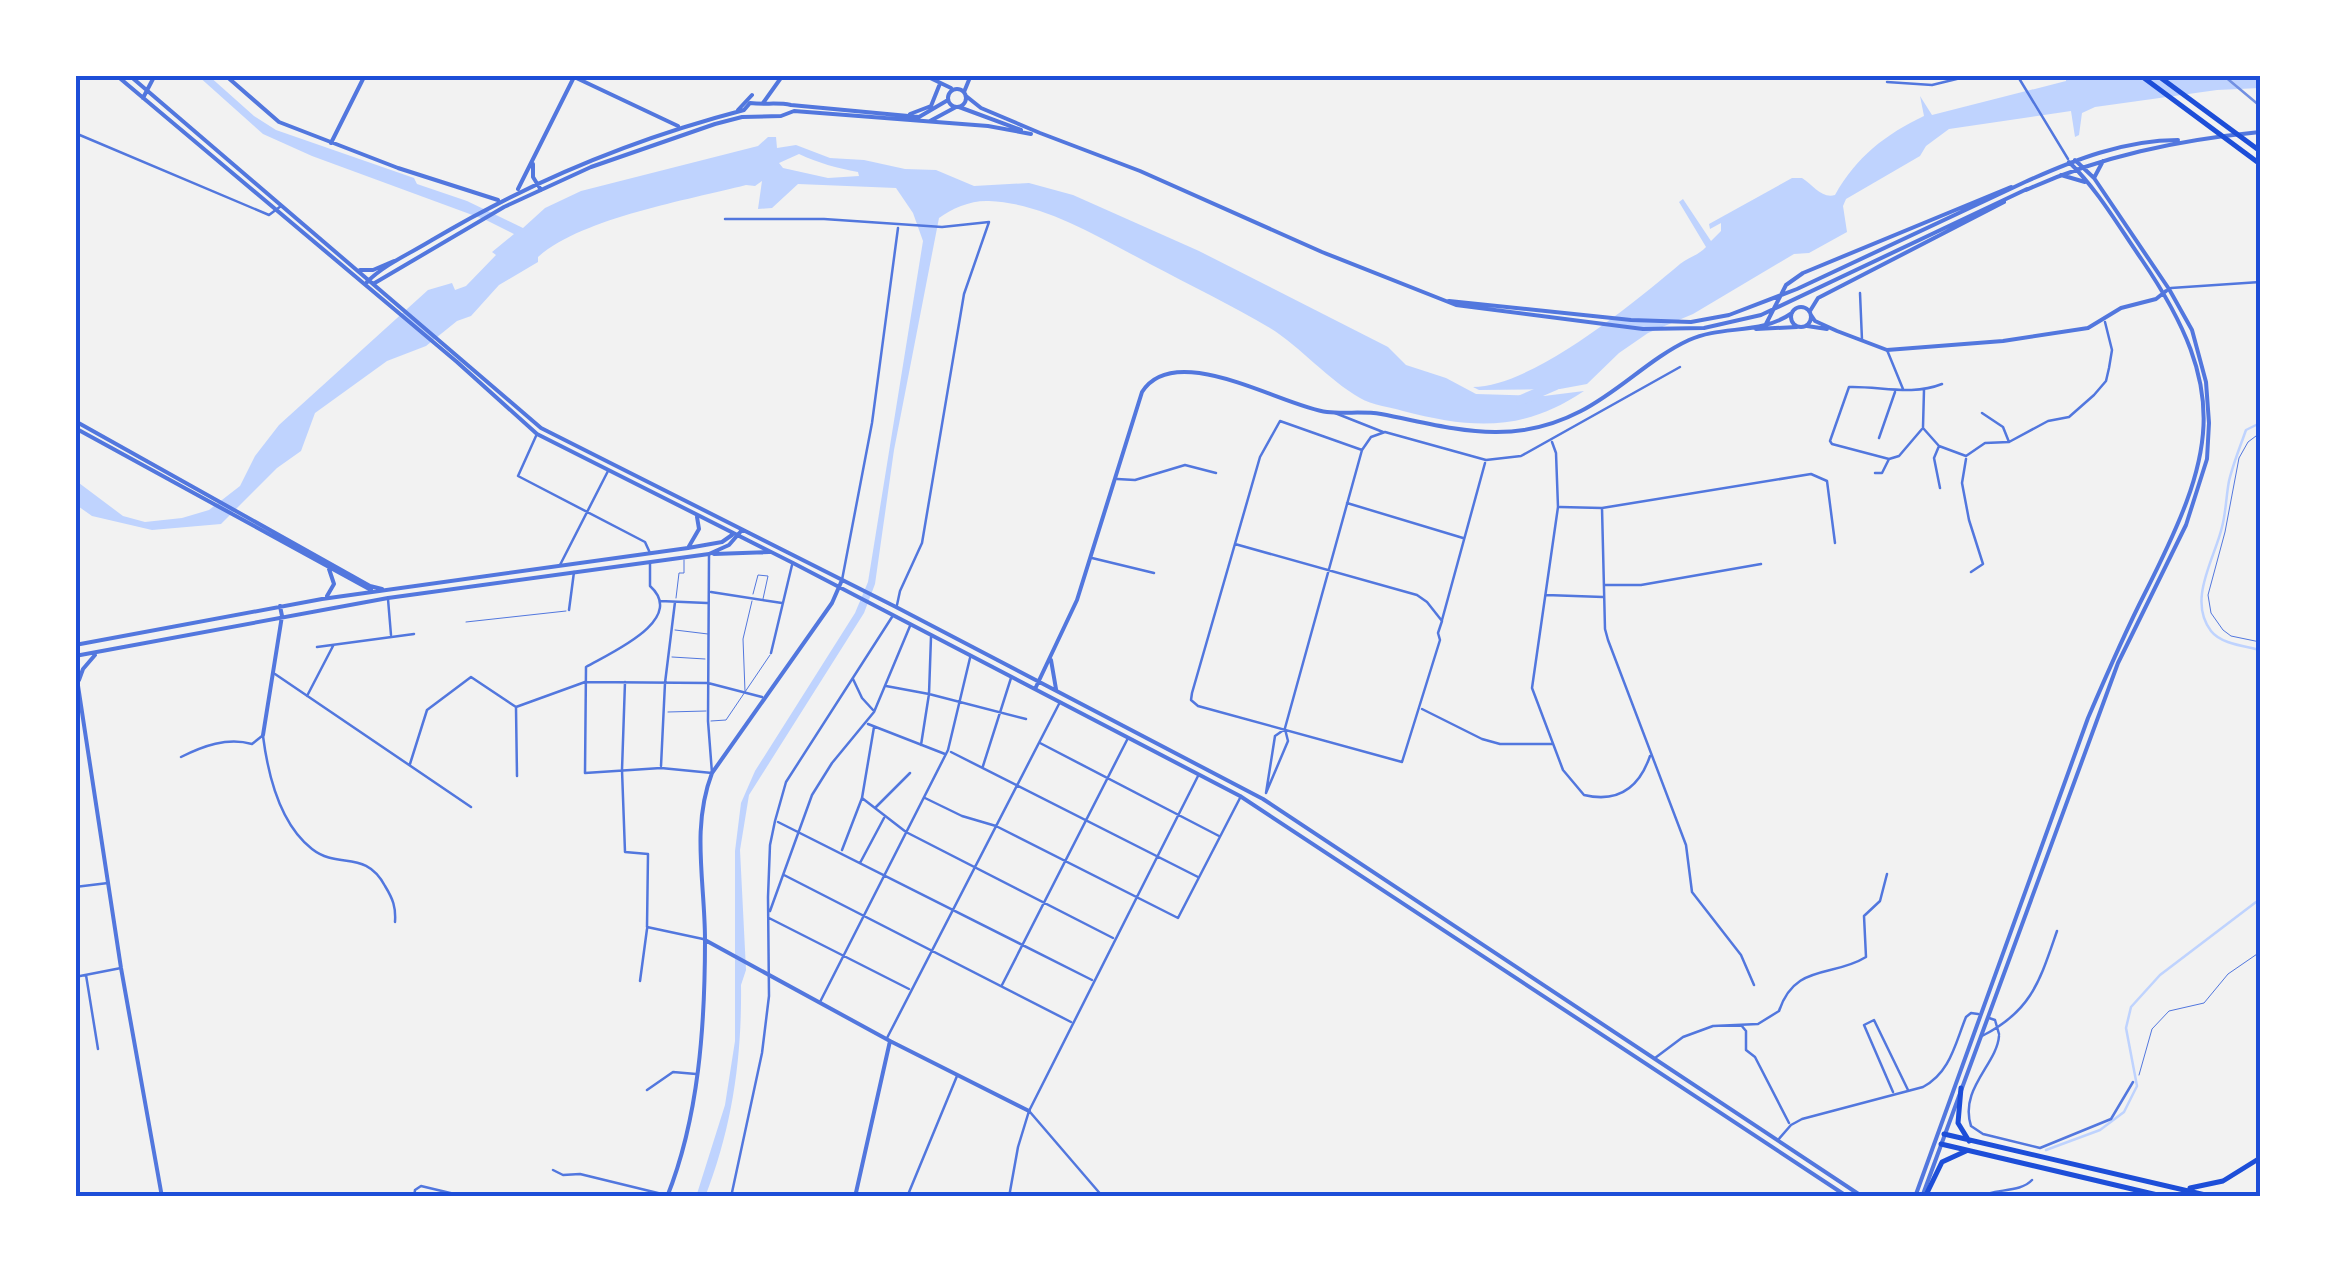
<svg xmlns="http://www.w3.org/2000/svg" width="2335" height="1272" viewBox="0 0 2335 1272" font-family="Karla,sans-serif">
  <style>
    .water { fill: #bfd3fe; fill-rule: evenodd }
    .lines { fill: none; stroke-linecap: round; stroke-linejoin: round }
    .stream { stroke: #bfd3fe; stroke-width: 2.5 }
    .river { stroke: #bfd3fe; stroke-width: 10 }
    .service { stroke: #5277de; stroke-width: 1 }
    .minor { stroke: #5277de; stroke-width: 2.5 }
    .tertiary { stroke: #5277de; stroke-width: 4 }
    .motorway { stroke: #1d4ed8; stroke-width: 5 }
    .rail { stroke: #7290e2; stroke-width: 2.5 }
    .neatline { fill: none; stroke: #1d4ed8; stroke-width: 4 }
  </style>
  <rect width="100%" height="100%" fill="#f2f2f2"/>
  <path class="water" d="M 197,75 L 208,75 L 254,116 L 276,130 L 414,178 L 417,184 L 467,201 L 523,228 L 545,208 L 581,191 L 758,146 L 768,137 L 776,137 L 777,148 L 796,145 L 830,158 L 864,160 L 905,169 L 936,170 L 974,186 L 1029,183 L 1073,195 L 1199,251 L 1388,347 L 1406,365 L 1446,378 L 1476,394 L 1544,396 L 1584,391 C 1523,432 1473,429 1403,411 C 1390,407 1372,405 1360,398 C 1327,379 1302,348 1270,328 C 1231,305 1190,285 1150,264 C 1102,239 1045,203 989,201 C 972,200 952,208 939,218 L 894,450 L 875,584 L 864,613 L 749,795 L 740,850 L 746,970 L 741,985 C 742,1059 732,1128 705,1197 L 696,1197 L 725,1105 L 735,1041 L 735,851 L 741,803 L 755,771 L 855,613 L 868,582 L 923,241 L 913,213 L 896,188 L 798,184 L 772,208 L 758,209 L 762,181 L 755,186 L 746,185 C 688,200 582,218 538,257 L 538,262 L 499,285 L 471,316 L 457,321 L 426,346 L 387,361 L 315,413 L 301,451 L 277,468 L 221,524 L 152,530 L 92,516 L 75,504 L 75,480 L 123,516 L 145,522 L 182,518 L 209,510 L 240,486 L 255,456 L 279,425 L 428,290 L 452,283 L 455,290 L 466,286 L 496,255 L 492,252 L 514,234 L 486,220 L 312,156 L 263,134 ZM 799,154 C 818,163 837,168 858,172 L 859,176 L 828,178 L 783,168 L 779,163 Z
    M 2066,75 L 2091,78 L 2121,75 L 2260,75 L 2260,88 L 2217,90 L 2095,107 L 2082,113 L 2079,135 L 2075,137 L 2071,111 L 1949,129 L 1926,146 L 1920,156 L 1846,199 L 1843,206 L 1847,232 L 1809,253 L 1794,254 L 1693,314 L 1648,333 L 1619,353 L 1587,384 L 1560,389 L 1479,390 L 1473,387 C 1532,387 1635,302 1680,264 C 1689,257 1699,255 1706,247 L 1679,202 L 1683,199 L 1711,241 L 1721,231 L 1721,223 L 1710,229 L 1709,224 L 1792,178 L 1802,178 C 1813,185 1822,199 1835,195 C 1856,157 1886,134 1924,116 L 1920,96 L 1932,115 L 2066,81 Z"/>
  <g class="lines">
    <path class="stream" d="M 2260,423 L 2246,430 C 2240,447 2233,464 2229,481 C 2226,497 2226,512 2222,527 C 2215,558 2187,600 2211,631 C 2221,644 2245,646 2260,650
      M 2046,1150 L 2100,1130 L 2124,1112 L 2137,1086 L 2126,1028 L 2131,1007 L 2160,975 L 2260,899"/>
    <path class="river" d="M 1521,400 L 1556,385"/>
    <path class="service" d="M 2260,433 L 2248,442 L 2239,458 L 2225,532 L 2208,595 L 2211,613 L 2223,630 L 2231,636 L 2260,642
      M 753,594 L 758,575 L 768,576 L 763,599
      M 676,598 L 679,573 L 684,573 L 684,560
      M 466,622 L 566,611
      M 675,630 L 708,634
      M 672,657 L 705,659
      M 745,691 L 743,639 L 752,601
      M 668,712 L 706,711
      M 711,721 L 726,720 L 770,655
      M 2139,1075 L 2152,1029 L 2169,1011 L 2204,1003 L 2228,974 L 2260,952"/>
    <path class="minor" d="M 2017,75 L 2068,159
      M 1887,82 L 1932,85 L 1973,75
      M 75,133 L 269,215 L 281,206
      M 725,219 L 824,219 L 942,227 L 989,222 L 964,294 L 922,543 L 900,591 L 897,605
      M 2171,288 L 2260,282
      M 1860,293 L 1862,340
      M 1887,350 L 1903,389
      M 1335,413 L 1383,432
      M 1982,413 L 2003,427 L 2009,442
      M 1923,427 L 1924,390
      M 1923,428 L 1939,446 L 1966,456 L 1985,443 L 2009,442 L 2048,421 L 2069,417 L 2094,395 L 2106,381 L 2109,368 L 2112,350 L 2105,322
      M 1922,429 L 1899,456 L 1889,459 L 1832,444 L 1830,441 L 1849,387 C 1880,386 1912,396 1942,384
      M 536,436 L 518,476 L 645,542 L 650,553
      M 1879,438 L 1895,392
      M 1552,442 L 1556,453 L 1558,507 L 1532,688 L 1563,770 L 1584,795 C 1618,803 1639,788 1650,756
      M 1939,446 L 1934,458 L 1940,488
      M 1966,459 L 1962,483 L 1969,520 L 1983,564 L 1971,572
      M 1875,473 L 1882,473 L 1889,459
      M 1117,479 L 1135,480 L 1185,465 L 1216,473
      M 1347,503 L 1463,538
      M 1560,507 L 1602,508 L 1811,474 L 1827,481 L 1835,543
      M 1602,508 L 1605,629 L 1608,640 L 1686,845 L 1692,892 L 1741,955 L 1754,985
      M 1235,544 L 1417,595 L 1427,602 L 1442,621 L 1438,633 L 1440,640 L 1402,762 L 1198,706 L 1191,700 L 1192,693 L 1260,457 L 1280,421 L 1362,450
      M 1092,558 L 1154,573
      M 650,562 L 650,586 C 688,620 608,654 586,667 L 585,773 L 661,768 L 712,773 L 708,721 L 709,556
      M 560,565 L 608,471
      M 842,580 L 872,423 L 898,228
      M 1605,585 L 1641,585 L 1761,564
      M 711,592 L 782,603
      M 1546,595 L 1603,597
      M 388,599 L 391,635
      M 660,601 L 707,603
      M 569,610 L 574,572
      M 1442,620 L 1485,463
      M 317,647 L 414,634
      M 771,653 L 792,565
      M 275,674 L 471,807
      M 853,679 L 862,698 L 873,710
      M 625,682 L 622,770 L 625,852 L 648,854 L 647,927 L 703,939
      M 886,686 L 929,694 L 1026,719
      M 307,696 L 333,646
      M 516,707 L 585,682 L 708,683 L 762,697
      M 516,708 L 517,776
      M 1422,709 L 1482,739 L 1500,744 L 1552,744
      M 868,724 L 945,754
      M 1285,728 L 1362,450 L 1371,437 L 1385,432 L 1486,460 L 1521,456 L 1680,367
      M 1285,729 L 1288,741 L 1266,793 L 1275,736 Z
      M 263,736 C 268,775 280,824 312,849 C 339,870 365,849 385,886 C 393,899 396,907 395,922
      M 1040,743 L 1219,836
      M 921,745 L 929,694 L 931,637
      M 951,752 L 1198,877
      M 181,757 C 203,746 227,737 252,744 L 262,736
      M 410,764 L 427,710 L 471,677 L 516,707
      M 661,766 L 665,683 L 675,602
      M 983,766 L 1011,678
      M 862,798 L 906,832 L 1113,938
      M 925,798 L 962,816 L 996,826 L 1178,918 L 1240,798
      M 876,807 L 910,773
      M 778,822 L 1092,980
      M 842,850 L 862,798 L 874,727
      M 860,863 L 884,818
      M 784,875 L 1071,1022
      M 75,887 L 108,883
      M 770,911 L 812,795 L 832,763 L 874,712 L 910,626
      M 769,918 L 909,989
      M 86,975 L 98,1049
      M 75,977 L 121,968
      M 640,981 L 647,929
      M 1002,985 L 1128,738
      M 820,1002 L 948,750 L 970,658
      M 1989,1018 L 1995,1020 L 1999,1034
      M 1741,1025 L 1746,1031 L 1746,1050 L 1755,1057 L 1789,1123
      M 1982,1036 C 2032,1011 2040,980 2057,931
      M 1999,1036 C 1997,1064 1959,1089 1971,1126 L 1983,1134 L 2040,1148 L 2111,1119 L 2133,1082
      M 887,1038 L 1060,702
      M 1655,1058 L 1683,1037 L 1713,1026 L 1758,1024 L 1779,1011 C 1795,963 1832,978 1866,957 L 1864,916 L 1880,901 L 1887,874
      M 647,1090 L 673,1072 L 696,1074
      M 1893,1092 L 1864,1025 L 1874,1020 L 1908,1090
      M 1030,1112 L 1103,1197
      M 1778,1140 L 1791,1125 L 1802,1119 L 1923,1087 C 1950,1073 1955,1044 1966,1017 L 1971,1013 L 1978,1014
      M 553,1170 L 563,1175 L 580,1174 L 666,1195
      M 414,1197 L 415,1190 L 421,1186 L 467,1197
      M 731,1197 L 762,1053 L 769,996 L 768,897 L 770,845 L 775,821 L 786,782 L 892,617
      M 800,1197 L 831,1194 L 839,1197
      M 907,1197 L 957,1076
      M 1009,1197 L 1018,1147 L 1029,1111 L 1198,776
      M 1978,1197 C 1996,1188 2020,1193 2032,1180"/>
    <path class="tertiary" d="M 116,75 L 457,362 L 537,434 L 793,563 L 1240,796 L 1848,1197
      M 129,75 L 541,428 L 896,607 L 1263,799 L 1863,1197
      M 225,75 L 279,122 L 398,168 L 498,200
      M 570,75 L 678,126
      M 924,75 L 951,88
      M948 98a9 9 0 1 1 18 0a9 9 0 1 1-18 0Z
      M 964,92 L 971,75
      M 966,96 L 981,108 L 1040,133 L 1140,171 L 1322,252 L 1456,305 L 1643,329 L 1704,328 L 1761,315 L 2027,189
      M 143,98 L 155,75
      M 763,103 L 783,75
      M 959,107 L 1021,130
      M 738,110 L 752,95
      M 910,114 L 931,106 L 939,86
      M 930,121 L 956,107
      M 331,143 L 365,75
      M 533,164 L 533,177 L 541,190
      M 2061,175 L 2085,182
      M 2094,178 L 2103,161
      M 2025,182 C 2074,160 2124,140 2178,140
      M 518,189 L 575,75
      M 2026,190 C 2101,156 2178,140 2260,132
      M 360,270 L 373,270 L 394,261
      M 367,282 C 385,264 411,253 432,240 C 531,181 633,139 744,110 L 750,103 C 765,105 777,102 791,105 L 919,117 L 948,100
      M 373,284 L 504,207 L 591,167 L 715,124 L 742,117 L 781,116 L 794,111 L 988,126 L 1031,134
      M 1449,301 L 1631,320 L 1691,322 L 1729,315 L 1797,289 L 2025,182
      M1791 317a10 10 0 1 1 20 0a10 10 0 1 1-20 0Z
      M 1810,311 L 1818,298 L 2004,202
      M 1811,315 L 1815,321 L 1837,331 L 1887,350 L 2003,341 L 2088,328 L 2121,308 L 2156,299 L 2166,291
      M 1766,324 L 1786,285 L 1803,273 L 2011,187
      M 1807,326 L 1827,329
      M 1756,329 L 1797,327
      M 75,421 L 370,586 L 382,589
      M 75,428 L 371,590
      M 688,548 L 699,529 L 697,517
      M 714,554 L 769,552
      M 327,596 L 334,584 L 329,569
      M 75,645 L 322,599 L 688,548 L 722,542 L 732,535
      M 75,656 L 388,598 L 709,554 L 729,545 L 742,530
      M 1051,660 L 1056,689
      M 75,666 L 121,968 L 162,1197
      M 79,680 L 83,669 L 95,655
      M 1035,689 L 1077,600 L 1142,392 C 1175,339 1284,407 1327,412 C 1345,414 1363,411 1381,414 C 1454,428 1510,448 1581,411 C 1620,391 1650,358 1689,340 C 1722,325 1761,335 1792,313
      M 263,735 L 282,616 L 280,606
      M 705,940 L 890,1041 L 1029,1111
      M 667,1197 C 699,1117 705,1025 705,940 C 705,882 691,828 712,773 L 832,603 L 842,580
      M 855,1197 L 890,1041
      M 1915,1197 L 2088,718 C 2106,676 2124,634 2145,593 C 2214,456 2233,394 2142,260 C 2119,227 2098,190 2069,162
      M 1922,1197 L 2118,663 L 2186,525 L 2207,459 L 2209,423 L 2206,382 L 2192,330 L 2169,289 L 2094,178 L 2075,160"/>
    <path class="motorway" d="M 2140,75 L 2260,164
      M 2157,75 L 2260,151
      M 1961,1088 L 1958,1123 L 1969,1141
      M 1944,1134 L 2214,1197
      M 1941,1144 L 2166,1197
      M 2190,1188 L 2223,1181 L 2260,1158
      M 1925,1197 L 1942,1162 L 1966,1151"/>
    <path class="rail" d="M 2223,75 L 2260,106"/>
  </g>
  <rect width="2335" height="1272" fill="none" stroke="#ffffff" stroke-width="155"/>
  <rect x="78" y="78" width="2180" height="1116" class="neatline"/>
</svg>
